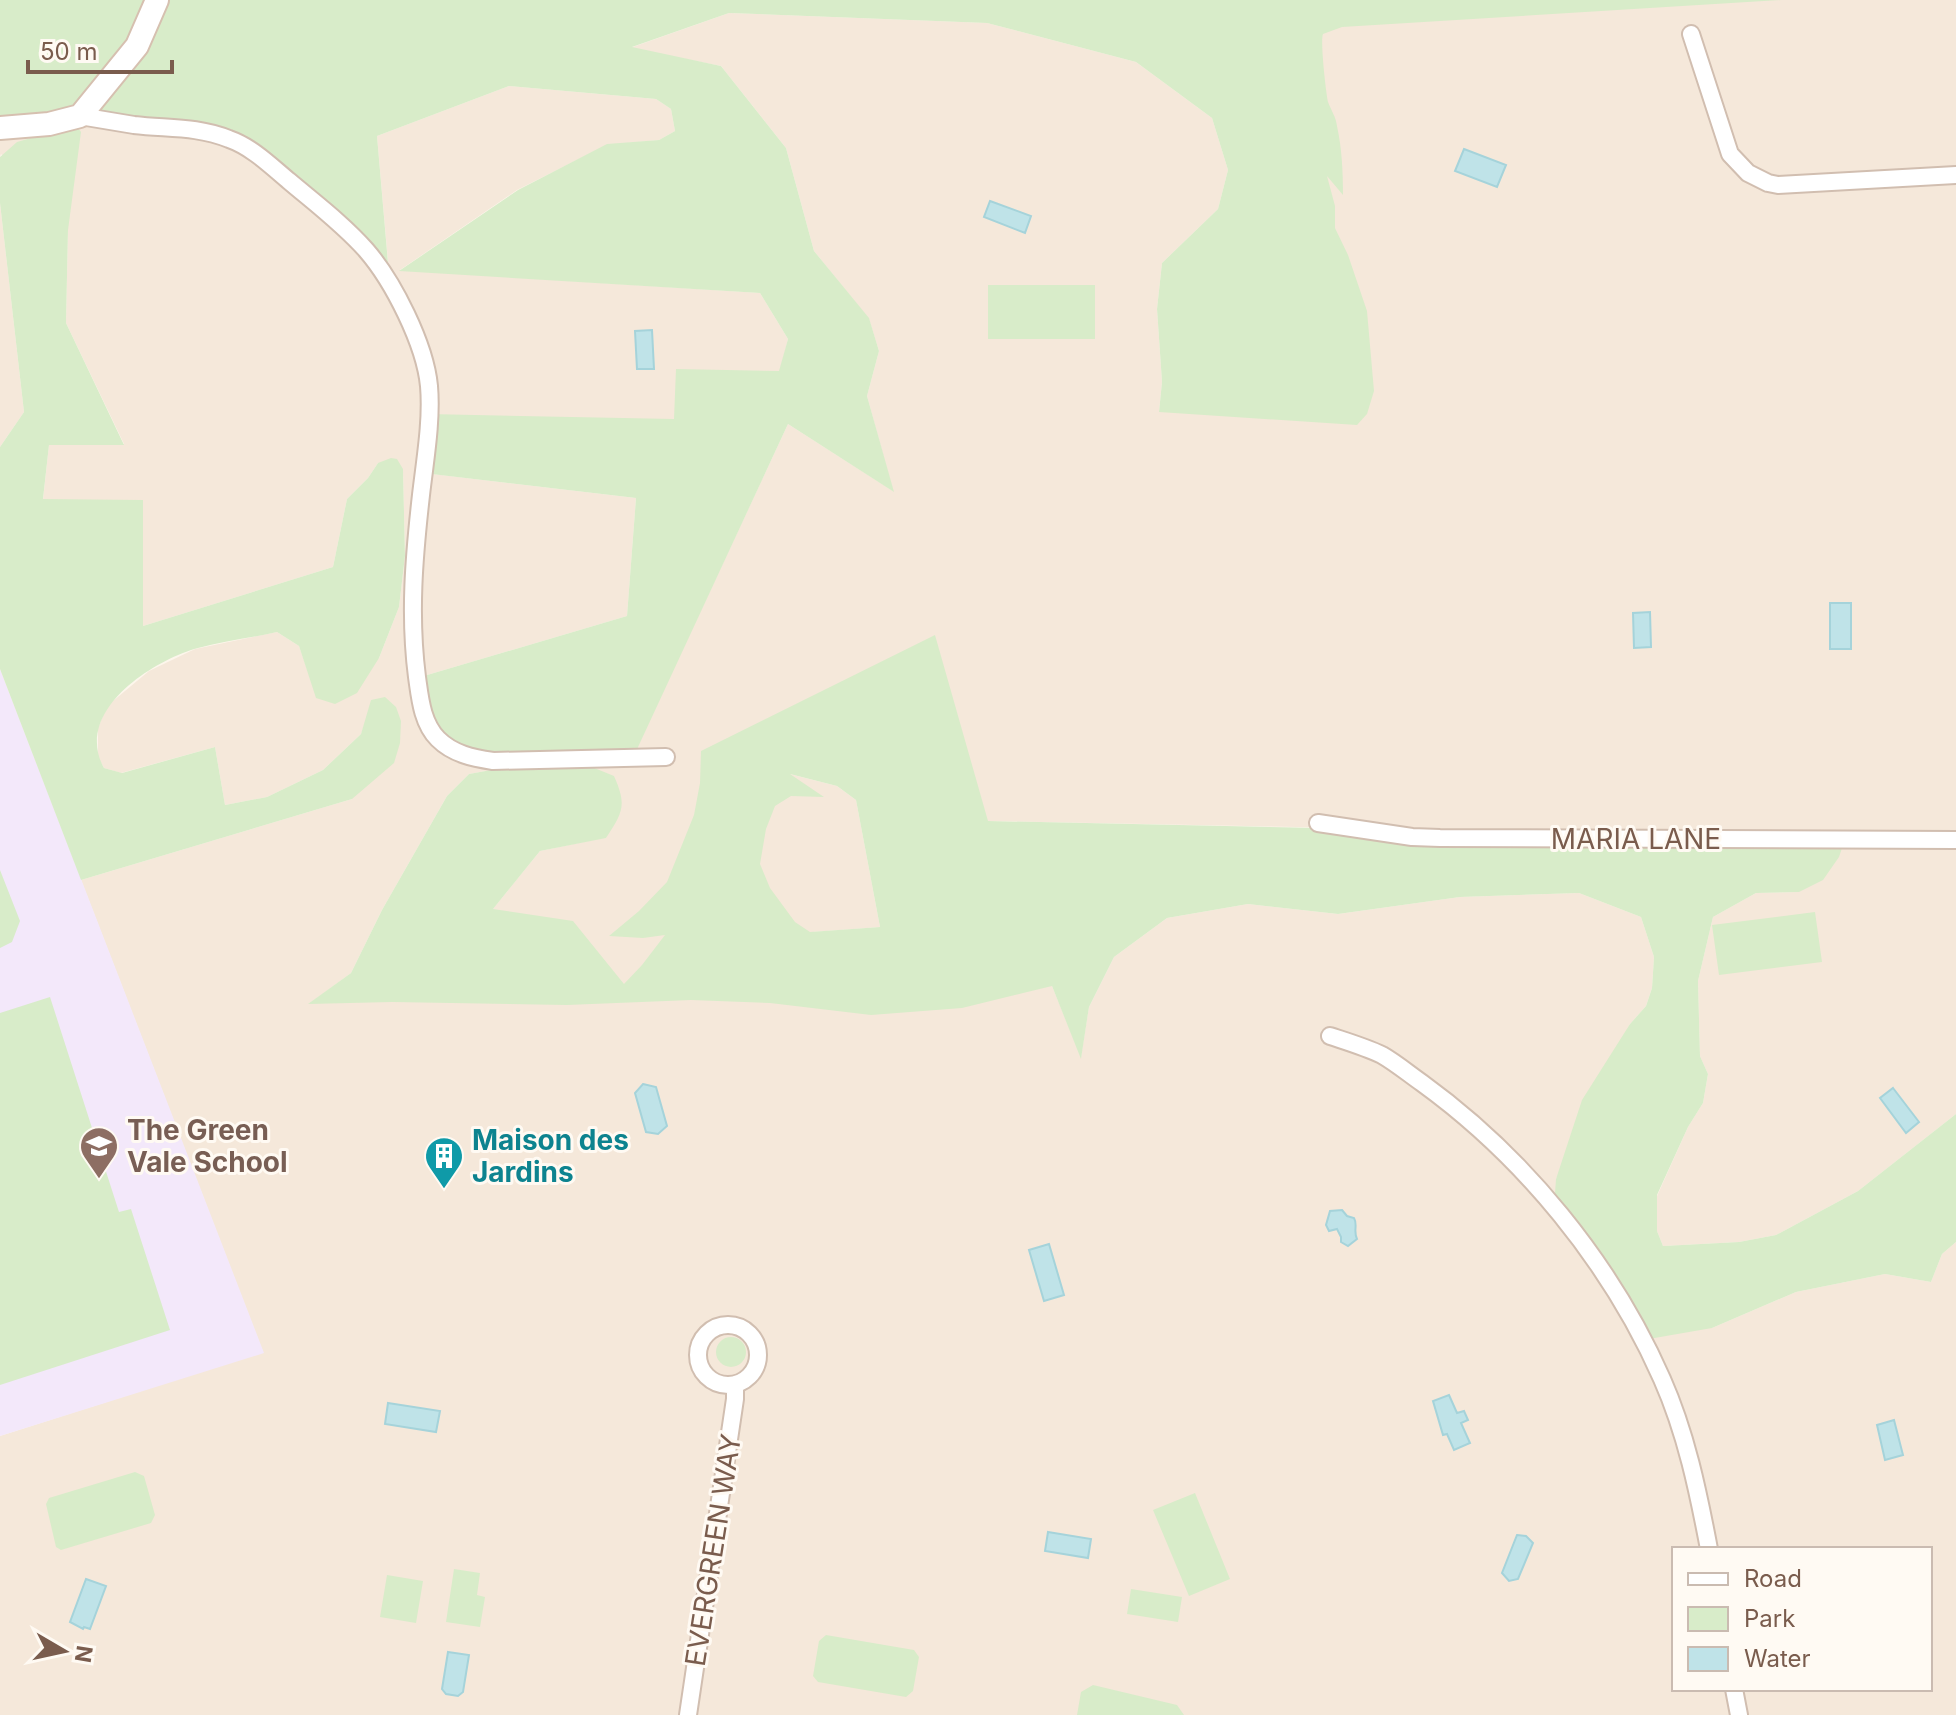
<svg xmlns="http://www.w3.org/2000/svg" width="1956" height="1715" viewBox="0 0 1956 1715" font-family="Inter,sans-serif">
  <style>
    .residential { fill: #f5e8da; fill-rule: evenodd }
    .education { fill: #f3e8fa }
    .green { fill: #d8ecc9; fill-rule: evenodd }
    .water { fill: #bfe3e8; stroke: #a5d3da; stroke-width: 2 }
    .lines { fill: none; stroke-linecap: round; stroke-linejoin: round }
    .street-casing { stroke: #d1beb0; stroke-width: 20 }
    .secondary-casing { stroke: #d6c0b0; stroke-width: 26 }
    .street { stroke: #fff; stroke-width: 16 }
    .secondary { stroke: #fff; stroke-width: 22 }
    .labels { text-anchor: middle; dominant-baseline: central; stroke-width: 6; stroke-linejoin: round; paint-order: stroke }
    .street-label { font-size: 28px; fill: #7a5c4d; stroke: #fffaf3 }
    .education-label { font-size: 28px; font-weight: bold; fill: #785e54; stroke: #fffaf3; text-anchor: start }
    .culture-label { font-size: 28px; font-weight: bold; fill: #0d838f; stroke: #fffaf3; text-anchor: start }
  </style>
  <rect width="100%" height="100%" fill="#fdf6ec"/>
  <path class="residential" d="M 947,0 L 1956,0 L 1956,1114 L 1858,1191 L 1776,1235 L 1739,1242 L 1663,1246 L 1657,1231 L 1657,1196 L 1688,1127 L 1703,1103 L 1708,1074 L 1700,1056 L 1698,981 L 1713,917 L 1756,893 L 1799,892 L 1352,828 L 988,821 L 702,752 L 837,786 L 856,800 L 880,927 L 759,936 L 704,994 L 1052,986 L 1081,1057 L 1089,1007 L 1114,957 L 1167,918 L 1248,904 L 1338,914 L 1460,897 L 1579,893 L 1641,917 L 1654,957 L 1652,988 L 1646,1006 L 1630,1024 L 1556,1179 L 1712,1328 L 1796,1292 L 1885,1274 L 1931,1282 L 1942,1254 L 1956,1242 L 1956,1715 L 0,1715 L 0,1436 L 263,1352 L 81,880 L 352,799 L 368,716 L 361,734 L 323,770 L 267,797 L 225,805 L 215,747 L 121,773 L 104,768 L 98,757 L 98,728 L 107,706 L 149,671 L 195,649 L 277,632 L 299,646 L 317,698 L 379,658 L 399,607 L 405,555 L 403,469 L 378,463 L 368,478 L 347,499 L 333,567 L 143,626 L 43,500 L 49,445 L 124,444 L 66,323 L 68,230 L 1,154 L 0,157 L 0,128 L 80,116 L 195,128 L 261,158 L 390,284 L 377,136 L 509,86 L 656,99 L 671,109 L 675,131 L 659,140 L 607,145 L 517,190 L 400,270 L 760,293 L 788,339 L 780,371 L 778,421 L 424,473 L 636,498 L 627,616 L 417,678 L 631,760 L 788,424 L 893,491 L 867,396 L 879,351 L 869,319 L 814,251 L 786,148 L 721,66 L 630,48 L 729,13 L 987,23 L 1136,62 L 1212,118 L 1228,170 L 1218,209 L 1162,263 L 1157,309 L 1162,382 L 1159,412 L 1293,30 ZM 587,765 L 607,837 L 540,851 L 492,910 L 309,1004 L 351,973 L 382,910 L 447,796 L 469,774 L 491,770 ZM 1674,1549 L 1930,1549 L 1930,1689 L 1674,1689 Z
    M 0,203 L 24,412 L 0,447 Z"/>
  <path class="education" d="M 0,669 L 264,1353 L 0,1436 Z"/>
  <path class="green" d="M 0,0 L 1782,0 L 1342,27 L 1323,34 C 1320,40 1326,93 1328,102 C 1331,110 1336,117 1337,126 C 1342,149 1343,172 1343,195 L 1327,176 L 1335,206 L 1335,228 L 1348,255 L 1367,311 L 1374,391 L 1367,414 L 1357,425 L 1159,412 L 1162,382 L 1157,309 L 1162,263 L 1218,209 L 1228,170 L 1212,118 L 1136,62 L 987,23 L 729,13 L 632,47 L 721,66 L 786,148 L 814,251 L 869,318 L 879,351 L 867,396 L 894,492 L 788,424 L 632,760 L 493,761 L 438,739 L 417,678 L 627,616 L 636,498 L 423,473 L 428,414 L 674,419 L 676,369 L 779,371 L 788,339 L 760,293 L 399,271 L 518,190 L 607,144 L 659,140 L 675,131 L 671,109 L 656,99 L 509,86 L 377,136 L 390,286 L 366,250 L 232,140 L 80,116 L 0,128 Z
    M 69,127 L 78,128 L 81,132 L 68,230 L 66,323 L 124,445 L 49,445 L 43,499 L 143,500 L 143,626 L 333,567 L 347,499 L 368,478 L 378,463 L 391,458 L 397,459 L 403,469 L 405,556 L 399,607 L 379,658 L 357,693 L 335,704 L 316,698 L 299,646 L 277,632 C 251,638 224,641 198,648 C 151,661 73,712 104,768 L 122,773 L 215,747 L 225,805 L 267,797 L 323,770 L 361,734 L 371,700 L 385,697 L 396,707 L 401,721 L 400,743 L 394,763 L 352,799 L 81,880 L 0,669 L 0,447 L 24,412 L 0,203 L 0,157 L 17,142 Z
    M 988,285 L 1095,285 L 1095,339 L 988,339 Z
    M 935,635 L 988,821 L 1845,839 L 1839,857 L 1823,880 L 1799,892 L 1756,893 L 1713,917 L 1698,981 L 1700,1056 L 1708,1074 L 1703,1103 L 1688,1127 L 1657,1195 L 1657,1231 L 1663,1246 L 1739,1242 L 1776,1235 L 1858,1191 L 1956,1114 L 1956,1242 L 1942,1254 L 1931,1282 L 1885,1274 L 1796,1292 L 1712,1328 L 1643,1340 L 1554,1207 L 1556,1179 L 1582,1100 L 1630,1024 L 1646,1006 L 1652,988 L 1654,957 L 1641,917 L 1579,893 L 1460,897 L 1338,914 L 1248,904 L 1167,918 L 1114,957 L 1089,1007 L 1081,1059 L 1052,986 L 962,1008 L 871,1015 L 770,1003 L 691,1000 L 567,1005 L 392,1002 L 308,1004 L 351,973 L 382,910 L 447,796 L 469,774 L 491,770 L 587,765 L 614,776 C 627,805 623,812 606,838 L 540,851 L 493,909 L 573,921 L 624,984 L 642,965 L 665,935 L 643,938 L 609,936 L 639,911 L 667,882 L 694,815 L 700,783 L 701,751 ZM 790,774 L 837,786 L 856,800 L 880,927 L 810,932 L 795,922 L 770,888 L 760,864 L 766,829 L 775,806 L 791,796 L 824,797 Z
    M 0,870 L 20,921 L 12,942 L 0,948 Z
    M 1815,912 L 1822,962 L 1719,975 L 1712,925 Z
    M 50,997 L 119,1212 L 131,1209 L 170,1330 L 0,1385 L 0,1013 Z
    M716 1352a15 15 0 1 1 30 0a15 15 0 1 1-30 0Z
    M 135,1472 L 144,1476 L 155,1515 L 151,1523 L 61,1550 L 56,1547 L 46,1504 L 49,1498 Z
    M 1195,1493 L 1230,1579 L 1189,1596 L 1153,1510 Z
    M 454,1569 L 480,1573 L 477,1595 L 485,1597 L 480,1627 L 446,1622 Z
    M 387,1575 L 423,1581 L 416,1623 L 380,1617 Z
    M 1131,1589 L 1182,1597 L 1178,1622 L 1127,1614 Z
    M 826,1635 L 914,1650 L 919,1657 L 913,1691 L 906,1697 L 818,1682 L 813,1676 L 819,1641 Z
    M 1093,1685 L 1177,1705 L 1184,1715 L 1077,1715 L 1081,1692 Z"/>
  <path class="water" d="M 1464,149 L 1506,165 L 1497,187 L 1455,171 Z
    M 990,201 L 1031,216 L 1025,233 L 984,217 Z
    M 652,330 L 654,369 L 637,369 L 635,331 Z
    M 1830,603 L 1851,603 L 1851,649 L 1830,649 Z
    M 1650,612 L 1651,647 L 1634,648 L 1633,613 Z
    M 643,1084 L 656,1087 L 667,1126 L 658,1134 L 646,1132 L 635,1093 Z
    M 1893,1088 L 1919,1122 L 1906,1133 L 1880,1098 Z
    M 1342,1210 L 1347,1216 L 1354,1218 C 1358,1225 1353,1231 1357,1239 L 1348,1246 L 1341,1242 L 1341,1237 L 1337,1229 L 1329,1231 L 1326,1225 L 1330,1211 Z
    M 1049,1244 L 1064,1295 L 1044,1301 L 1029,1250 Z
    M 1449,1395 L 1457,1413 L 1464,1411 L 1468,1420 L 1461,1423 L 1470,1443 L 1454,1450 L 1447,1434 L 1443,1435 L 1433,1401 Z
    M 388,1403 L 440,1411 L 436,1432 L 385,1424 Z
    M 1894,1420 L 1903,1455 L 1885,1460 L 1877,1425 Z
    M 1048,1532 L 1091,1539 L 1088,1558 L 1045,1551 Z
    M 1517,1535 L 1526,1536 L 1533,1543 L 1518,1579 L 1509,1581 L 1502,1573 Z
    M 86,1579 L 106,1586 L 90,1629 L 84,1627 L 83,1629 L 70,1622 Z
    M 448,1652 L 469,1655 L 463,1692 L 458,1696 L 446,1694 L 442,1689 Z"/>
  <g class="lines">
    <defs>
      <path id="street" d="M 1691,34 L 1730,154 L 1748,173 L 1768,183 L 1778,185 L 1956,175
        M 80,116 C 98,119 116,122 134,125 C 168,129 196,126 229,139 C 252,147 271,166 289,181 C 315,203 343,224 366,250 C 393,281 425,344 429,386 C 432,421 425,460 421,495 C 414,557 409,615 417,677 C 420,698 422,723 438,739 C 453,754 473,758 493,761 L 666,757
        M 1318,823 L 1412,837 L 1440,838 L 1956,840
        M 1330,1036 C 1348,1042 1365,1047 1382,1055 C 1396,1063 1409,1074 1422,1083 C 1524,1157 1611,1263 1662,1379 C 1686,1433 1698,1491 1709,1549
        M698 1355a30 30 0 1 1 60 0a30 30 0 1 1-60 0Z
        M 1734,1689 L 1739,1715
        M 688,1715 L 735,1399 L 735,1385"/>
      <path id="secondary" d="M 0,128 L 49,124 L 80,116 L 137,46 L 157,0"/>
    </defs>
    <use href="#street" class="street-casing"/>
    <use href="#secondary" class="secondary-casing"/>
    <use href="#street" class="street"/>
    <use href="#secondary" class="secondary"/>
  </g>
  <defs>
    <symbol id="school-pin" viewBox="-11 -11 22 30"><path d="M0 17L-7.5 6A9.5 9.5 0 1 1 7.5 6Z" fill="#8d6e63" stroke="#fffaf3"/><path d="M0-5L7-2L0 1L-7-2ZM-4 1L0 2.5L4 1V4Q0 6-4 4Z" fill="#fff"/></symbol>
    <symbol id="building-pin" viewBox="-11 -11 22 30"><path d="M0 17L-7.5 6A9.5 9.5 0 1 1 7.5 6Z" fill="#0f9aa8" stroke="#fffaf3"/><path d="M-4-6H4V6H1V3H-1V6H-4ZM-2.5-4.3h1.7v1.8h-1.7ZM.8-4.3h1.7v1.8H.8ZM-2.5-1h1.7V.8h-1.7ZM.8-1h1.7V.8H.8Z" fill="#fff"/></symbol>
  </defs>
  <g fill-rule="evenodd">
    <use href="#school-pin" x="77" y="1124" width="44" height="60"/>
    <use href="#building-pin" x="422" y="1134" width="44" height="60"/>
  </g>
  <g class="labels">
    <g class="street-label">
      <text x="1636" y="839">MARIA LANE</text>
      <text transform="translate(713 1550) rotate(-81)">EVERGREEN WAY</text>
    </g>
    <g class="education-label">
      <text x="127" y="1130">The Green<tspan x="127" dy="32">Vale School</tspan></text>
    </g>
    <g class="culture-label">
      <text x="472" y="1140">Maison des<tspan x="472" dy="32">Jardins</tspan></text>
    </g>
  </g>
  <rect x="1672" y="1547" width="260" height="144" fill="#fffaf3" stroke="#cabbb1" stroke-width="2"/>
  <rect x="1688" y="1573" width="40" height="12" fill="#ffffff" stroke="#cabbb1" stroke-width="2"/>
  <text x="1744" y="1587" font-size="24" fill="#7a5c4d">Road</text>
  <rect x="1688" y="1607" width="40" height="24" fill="#d8ecc9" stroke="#cabbb1" stroke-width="2"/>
  <text x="1744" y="1627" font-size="24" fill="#7a5c4d">Park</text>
  <rect x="1688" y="1647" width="40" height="24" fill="#bfe3e8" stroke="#cabbb1" stroke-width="2"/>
  <text x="1744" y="1667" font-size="24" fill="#7a5c4d">Water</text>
  <g transform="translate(64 1651) rotate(99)" stroke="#fffaf3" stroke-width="6" paint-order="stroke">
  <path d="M0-6L14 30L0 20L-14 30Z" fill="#7a5c4d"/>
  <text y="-12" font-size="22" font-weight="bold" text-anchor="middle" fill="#7a5c4d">N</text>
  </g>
  <path d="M28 60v12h144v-12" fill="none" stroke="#7a5c4d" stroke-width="4"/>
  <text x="40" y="60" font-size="24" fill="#7a5c4d" stroke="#fffaf3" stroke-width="6" paint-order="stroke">50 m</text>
</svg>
